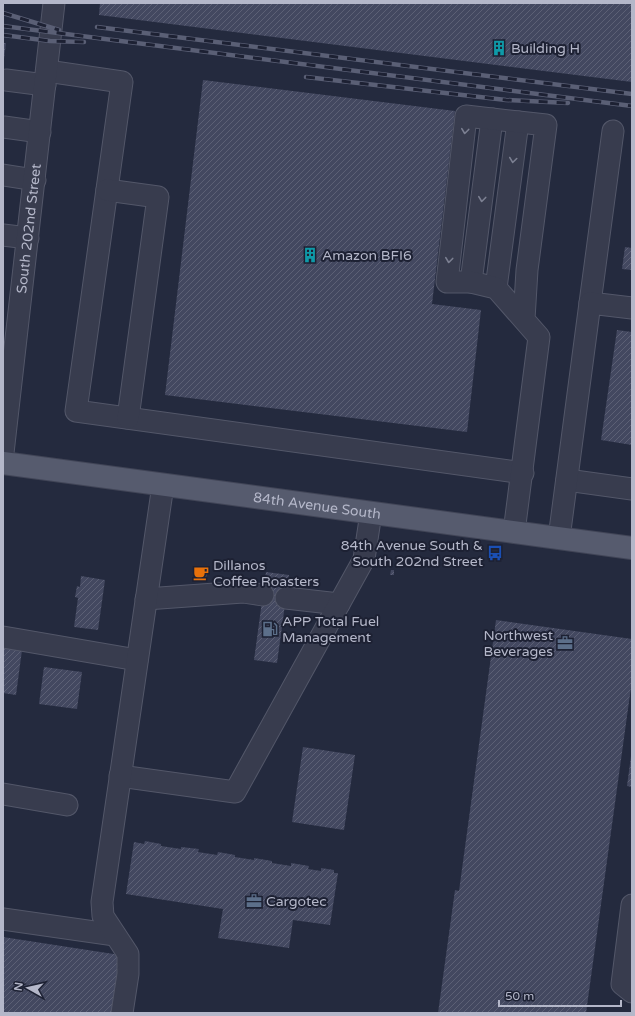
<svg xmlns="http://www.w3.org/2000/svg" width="635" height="1016" viewBox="0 0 635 1016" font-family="'Varela Round',sans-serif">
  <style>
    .building { fill: url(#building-hatch) }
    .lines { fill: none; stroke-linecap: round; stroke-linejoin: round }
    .minor-casing { stroke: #535769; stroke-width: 23 }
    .major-casing { stroke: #414557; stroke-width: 24 }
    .minor { stroke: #383c4e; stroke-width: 21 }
    .major { stroke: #565b6e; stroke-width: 22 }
    .rail-casing { stroke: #5a5f75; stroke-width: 4.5 }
    .rail { stroke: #1d2133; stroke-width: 3; stroke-dasharray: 9; stroke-linecap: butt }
    .oneway { stroke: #7c8092 }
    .labels { text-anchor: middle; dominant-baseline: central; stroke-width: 4; stroke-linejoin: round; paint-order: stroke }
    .poi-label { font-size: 14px; fill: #b4b7c9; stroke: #1d2133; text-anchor: start }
    .street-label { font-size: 14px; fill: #b4b7c9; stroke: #1d2133 }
  </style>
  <defs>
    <pattern id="building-hatch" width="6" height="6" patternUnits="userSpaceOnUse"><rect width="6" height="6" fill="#434860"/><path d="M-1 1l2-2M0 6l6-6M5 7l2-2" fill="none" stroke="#5c6075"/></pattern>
  </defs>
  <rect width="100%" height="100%" fill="#242a3e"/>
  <path class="building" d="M 100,3 L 632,3 L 632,82 L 99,15 Z
    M 3,43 L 6,43 L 4,59 L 3,59 Z
    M 203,80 L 455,111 L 432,304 L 481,310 L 467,432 L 165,395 Z
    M 625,247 L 632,248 L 632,270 L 622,269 Z
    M 617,330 L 632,332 L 632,445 L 601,440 Z
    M 196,567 L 208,569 L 206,578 L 195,577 Z
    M 391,570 L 394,570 L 394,575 L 390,575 Z
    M 266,572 L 289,575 L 277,663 L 254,660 Z
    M 81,576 L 105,580 L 98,630 L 74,627 L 78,598 L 75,597 L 77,586 L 80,587 Z
    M 496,620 L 632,639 L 632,680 L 586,1013 L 438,1013 L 455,890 L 459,891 Z
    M 3,648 L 22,650 L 16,695 L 3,693 Z
    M 44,667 L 82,672 L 77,709 L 39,704 Z
    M 303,747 L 355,755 L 344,830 L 292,822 Z
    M 631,756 L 632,756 L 632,787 L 627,786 Z
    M 145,841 L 161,844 L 161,846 L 181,849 L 181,847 L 199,849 L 198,852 L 217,855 L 218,852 L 235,855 L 235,857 L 254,860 L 254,858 L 272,861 L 272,863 L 291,866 L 291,863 L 309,866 L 308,869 L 321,871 L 321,868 L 334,870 L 334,873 L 338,873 L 330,925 L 293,920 L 289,948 L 218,938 L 223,909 L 126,894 L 134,842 L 144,844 Z
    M 3,937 L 120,955 L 112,1013 L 3,1013 Z"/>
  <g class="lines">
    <defs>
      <g id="minor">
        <path d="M 47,71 L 122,82 L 76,411 L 523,473"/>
        <path d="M 6,80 L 45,85"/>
        <path d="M 4,127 L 40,132"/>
        <path d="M 3,175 L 35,180"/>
        <path d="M 107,190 L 158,197 L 128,418"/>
        <path d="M 3,235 L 28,238"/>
        <path d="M 471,282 L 492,119"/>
        <path d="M 496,288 L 518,122"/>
        <path d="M 590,303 L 613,131"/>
        <path id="s1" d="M 3,453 L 54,3"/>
        <path d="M 567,480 L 632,489"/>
        <path d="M 514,532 L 539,337 L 496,288 L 471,282 L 447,282 L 466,116 L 546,125 L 527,270 L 524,319"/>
        <path d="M 559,538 L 590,303 L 632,308"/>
        <path d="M 286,598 L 339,604"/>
        <path d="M 146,599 L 243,592 L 263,595"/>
        <path d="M 3,637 L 137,660"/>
        <path d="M 120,776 L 235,792 L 364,559 L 371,513"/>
        <path d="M 3,794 L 67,805"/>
        <path d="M 632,905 L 622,984 L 632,992"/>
        <path d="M 3,919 L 115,935"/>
        <path d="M 122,1013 L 128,974 L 128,954 L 103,916 L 102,902 L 163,485"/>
      </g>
      <g id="major">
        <path id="s2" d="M 3,463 L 632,548"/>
      </g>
    </defs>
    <use href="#minor" class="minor-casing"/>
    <use href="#major" class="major-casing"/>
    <use href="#minor" class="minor"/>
    <use href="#major" class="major"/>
    <defs>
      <path id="rail" d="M 3,13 L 59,30
        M 3,26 L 632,106
        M 97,27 L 632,94
        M 3,35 L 50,41 L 84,42
        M 306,77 L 506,100 L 568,103"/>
    </defs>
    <use href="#rail" class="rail-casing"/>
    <use href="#rail" class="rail"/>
  </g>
  <defs><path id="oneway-chevron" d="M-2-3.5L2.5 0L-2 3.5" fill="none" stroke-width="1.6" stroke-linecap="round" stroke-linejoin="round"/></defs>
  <g class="oneway">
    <use href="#oneway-chevron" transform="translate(465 131) rotate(97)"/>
    <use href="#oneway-chevron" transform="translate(513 160) rotate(98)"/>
    <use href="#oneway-chevron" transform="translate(482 199) rotate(97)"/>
    <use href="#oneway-chevron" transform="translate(449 260) rotate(97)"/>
  </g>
  <defs>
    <symbol id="building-bare" viewBox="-9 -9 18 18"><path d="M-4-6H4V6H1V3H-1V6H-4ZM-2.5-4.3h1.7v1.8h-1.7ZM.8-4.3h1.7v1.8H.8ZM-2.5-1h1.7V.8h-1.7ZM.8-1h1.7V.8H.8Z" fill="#0f9aa8" stroke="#1d2133" stroke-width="2.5" paint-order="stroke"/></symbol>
    <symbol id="bus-bare" viewBox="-9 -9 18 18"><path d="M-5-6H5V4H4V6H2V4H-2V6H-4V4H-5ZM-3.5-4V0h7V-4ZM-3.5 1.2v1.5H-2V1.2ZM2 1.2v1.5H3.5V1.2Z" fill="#1a4fb4" stroke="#1d2133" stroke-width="2.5" paint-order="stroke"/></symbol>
    <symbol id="cafe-bare" viewBox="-9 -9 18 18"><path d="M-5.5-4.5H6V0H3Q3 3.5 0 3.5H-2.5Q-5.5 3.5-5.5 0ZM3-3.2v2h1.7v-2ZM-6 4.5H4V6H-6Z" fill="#e8710a" stroke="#1d2133" stroke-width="2.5" paint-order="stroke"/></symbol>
    <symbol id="fuel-bare" viewBox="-9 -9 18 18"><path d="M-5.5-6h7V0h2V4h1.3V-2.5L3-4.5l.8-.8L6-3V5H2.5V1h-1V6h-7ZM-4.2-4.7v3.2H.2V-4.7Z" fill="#5c6f8a" stroke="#1d2133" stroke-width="2.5" paint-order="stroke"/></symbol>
    <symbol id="office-bare" viewBox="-9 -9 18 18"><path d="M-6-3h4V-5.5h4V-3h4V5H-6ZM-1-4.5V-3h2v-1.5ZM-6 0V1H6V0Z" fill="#5c6f8a" stroke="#1d2133" stroke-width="2.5" paint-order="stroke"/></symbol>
  </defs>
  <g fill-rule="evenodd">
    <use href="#building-bare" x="488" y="37" width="22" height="22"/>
    <use href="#building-bare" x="299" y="244" width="22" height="22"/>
    <use href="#bus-bare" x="484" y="542" width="22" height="22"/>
    <use href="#cafe-bare" x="190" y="562" width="22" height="22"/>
    <use href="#fuel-bare" x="259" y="618" width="22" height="22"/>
    <use href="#office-bare" x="554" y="632" width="22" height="22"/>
    <use href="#office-bare" x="243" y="890" width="22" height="22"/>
  </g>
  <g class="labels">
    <g class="poi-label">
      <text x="511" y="48">Building H</text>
      <text x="322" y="255">Amazon BFI6</text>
      <text x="483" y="545" text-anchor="end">84th Avenue South &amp;<tspan x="483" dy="16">South 202nd Street</tspan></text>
      <text x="213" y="565">Dillanos<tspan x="213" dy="16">Coffee Roasters</tspan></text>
      <text x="282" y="621">APP Total Fuel<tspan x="282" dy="16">Management</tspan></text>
      <text x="553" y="635" text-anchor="end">Northwest<tspan x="553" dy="16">Beverages</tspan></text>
      <text x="266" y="901">Cargotec</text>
    </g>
    <g class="street-label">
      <text stroke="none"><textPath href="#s1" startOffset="226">South 202nd Street</textPath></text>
      <text stroke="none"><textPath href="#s2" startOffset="317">84th Avenue South</textPath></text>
    </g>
  </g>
  <rect width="635" height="1016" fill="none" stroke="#b4b7c9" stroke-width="8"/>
  <g transform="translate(28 988) rotate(278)" stroke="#1d2133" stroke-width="3" paint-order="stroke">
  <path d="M0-3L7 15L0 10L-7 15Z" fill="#b4b7c9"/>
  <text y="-6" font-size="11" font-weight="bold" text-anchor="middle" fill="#b4b7c9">N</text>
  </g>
  <path d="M499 1000v6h122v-6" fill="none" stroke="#b4b7c9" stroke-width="2"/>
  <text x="505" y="1000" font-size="12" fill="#b4b7c9" stroke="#1d2133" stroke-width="3" paint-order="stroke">50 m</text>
</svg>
